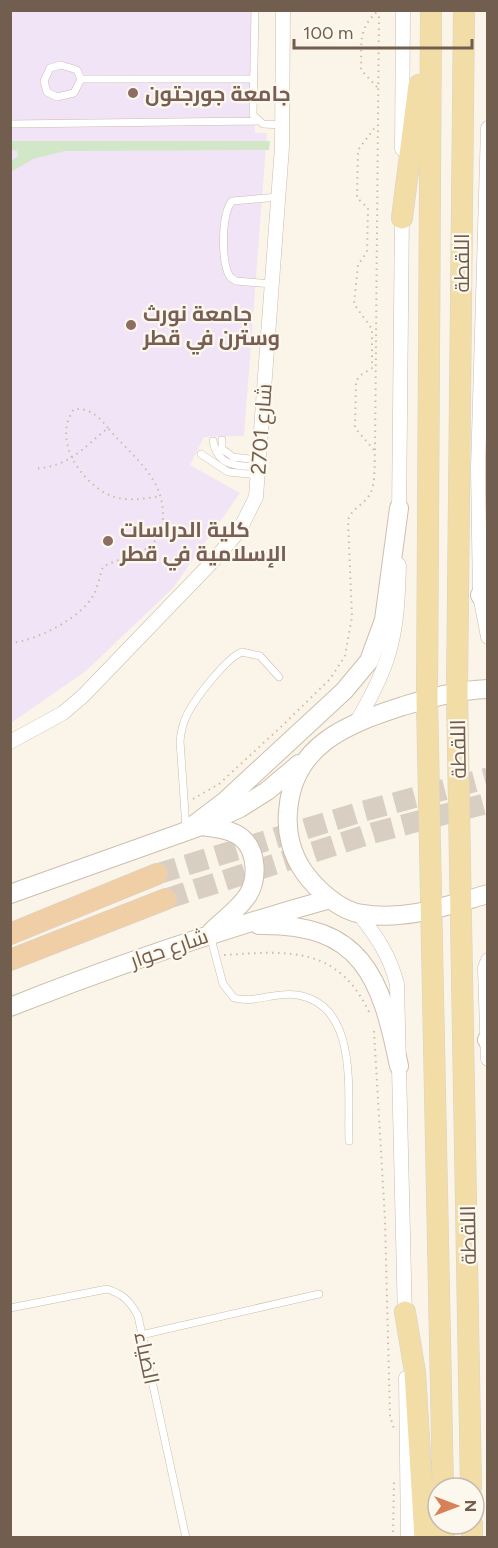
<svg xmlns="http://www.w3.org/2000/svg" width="498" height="1548" viewBox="0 0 498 1548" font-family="Figtree,Cairo,sans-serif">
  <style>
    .education { fill: #f2e4f7 }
    .green { fill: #d1e7c7 }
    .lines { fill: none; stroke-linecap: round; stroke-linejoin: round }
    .trunk-tunnel { stroke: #d8cfc2; stroke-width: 21; stroke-dasharray: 21 10; stroke-linecap: butt }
    .service-casing { stroke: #cbbdaf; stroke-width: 8 }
    .minor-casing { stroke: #cbbdaf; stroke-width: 15 }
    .secondary-casing { stroke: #cdbead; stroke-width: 20 }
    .primary-casing { stroke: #d8d2cd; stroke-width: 22 }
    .trunk-casing { stroke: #d8d2cd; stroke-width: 22 }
    .path { stroke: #d2baa5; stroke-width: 2; stroke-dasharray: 1.5 4.5; stroke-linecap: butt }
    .service { stroke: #fff; stroke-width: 7 }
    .minor { stroke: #fff; stroke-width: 14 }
    .secondary { stroke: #fff; stroke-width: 18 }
    .primary { stroke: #f2dda7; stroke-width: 21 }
    .trunk { stroke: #f0cea6; stroke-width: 21 }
    .education-dot { fill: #8d6e63; stroke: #fdf8ee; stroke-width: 2 }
    .labels { text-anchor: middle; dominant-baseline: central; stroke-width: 4.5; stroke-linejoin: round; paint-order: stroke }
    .education-label { font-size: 21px; font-weight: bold; fill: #785e54; stroke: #fdf8ee; text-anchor: start }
    .street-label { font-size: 21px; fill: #725e4e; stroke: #fdf8ee }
  </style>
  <rect width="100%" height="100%" fill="#faf5e8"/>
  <path class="education" d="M 11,11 L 254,11 L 255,133 L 267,133 L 244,436 L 204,437 L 190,465 L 240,493 L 173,588 L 86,671 L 11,723 Z"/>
  <path class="green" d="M 11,141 L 270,141 L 269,150 L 65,151 L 33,159 L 11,172 L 11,161 L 18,156 L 17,151 L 11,150 Z"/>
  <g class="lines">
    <path class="trunk-tunnel" d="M 157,874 L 364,811 L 488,778
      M 166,899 L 373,833 L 488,803"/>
    <defs>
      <path id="service" d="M 255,10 L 253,115 L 263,124 L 282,125
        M 61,65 L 77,70 L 81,79 L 74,93 L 57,97 L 47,92 L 44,81 L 50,68 Z
        M 81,79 L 254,79
        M 10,124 L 257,121
        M 272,284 L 236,281 L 230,277 C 221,262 221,215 232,201 L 279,197
        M 222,440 L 222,449 L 233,457 L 259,460
        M 213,441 C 218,467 237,466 259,467
        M 201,454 L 228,472 L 259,475
        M 186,828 L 180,741 C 181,732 182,725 186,717 C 193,701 226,658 242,652 L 260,656 L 279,677
        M 210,935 L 223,984 L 234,998 C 254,1004 276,991 297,995 C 360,1005 347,1094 349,1141
        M 10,1308 L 107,1289 C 123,1294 130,1301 138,1316 L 186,1538
        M 141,1335 L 319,1294"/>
      <path id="minor" d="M 488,128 L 478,469 L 480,595 L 488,637
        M 402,149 L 403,10
        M 399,515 L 402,211
        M 357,721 C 393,661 397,633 399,565
        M 10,742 L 63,713 L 83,696 L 213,561 L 239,531 L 256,497 L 282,147 L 283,10
        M 359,914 C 377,937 390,956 397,984 L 405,1319
        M 488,960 L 485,968 L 488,1059
        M 406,1378 L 408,1538"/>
      <path id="secondary" d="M 480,595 L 488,607
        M 488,689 C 458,690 430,698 403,706 C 347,724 292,745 288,812 C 286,833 292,855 304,872 C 317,890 340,911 362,914 C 406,921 446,906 488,894
        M 201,826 C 214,828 231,829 242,838 C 257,851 258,879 248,895 C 239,909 223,920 211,932
        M 187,830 L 224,802 L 344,691 L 369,661 L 384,620 L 399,508
        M 10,894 L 201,826 L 240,808 L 267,791 L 299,764
        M 259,925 C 362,923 381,977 399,1066
        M 10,1007 C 116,965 221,929 330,899
        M 487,1040 L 488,1038"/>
      <path id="primary" d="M 431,10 L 427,699 L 443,1488
        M 464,10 L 457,692 L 471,1488
        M 402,218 L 419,85
        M 405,1312 L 415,1372 L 425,1538
        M 444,1524 L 444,1538
        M 472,1524 L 472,1538"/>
      <path id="trunk" d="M 10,934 L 157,874
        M 10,960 L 166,899"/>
    </defs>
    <use href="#service" class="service-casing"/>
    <use href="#minor" class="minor-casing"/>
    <use href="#secondary" class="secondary-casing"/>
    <use href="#primary" class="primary-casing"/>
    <use href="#trunk" class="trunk-casing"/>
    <path class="path" d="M 377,87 L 361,70 C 362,43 357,29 379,10
      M 108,428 C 99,416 89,408 74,409 C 52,440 80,481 109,495 C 125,502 144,499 161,496
      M 374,450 L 355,428 L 356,381 L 361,375 L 372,368 L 372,329 L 354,304 L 358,265 L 367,252 L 368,208 L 357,198 L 358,150 L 376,126
      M 10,643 C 36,641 82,618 94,594 C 98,586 100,575 103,567 C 118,558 136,557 150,546 C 159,539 162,528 163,517 C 164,476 131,456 108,428 C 79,451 72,465 34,469
      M 193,799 L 219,784 L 283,725 L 330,679 L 345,656 L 352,617 L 348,520 C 352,508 364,505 370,494 C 376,483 374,464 375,451 L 379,10
      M 224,955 C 288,951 338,945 370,1014
      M 374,1031 L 385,1220 L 390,1416 L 394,1429
      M 393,1538 L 394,1479"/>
    <use href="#service" class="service"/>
    <use href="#minor" class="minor"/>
    <use href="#secondary" class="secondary"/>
    <use href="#primary" class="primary"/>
    <use href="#trunk" class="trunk"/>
  </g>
  <g class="education-dot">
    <circle cx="133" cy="93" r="6"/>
    <circle cx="131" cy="325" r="6"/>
    <circle cx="108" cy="541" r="6"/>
  </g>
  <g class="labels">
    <g class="education-label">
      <text x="145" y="93">جامعة جورجتون</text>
      <text x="143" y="313">جامعة نورث<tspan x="143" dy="24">وسترن في قطر</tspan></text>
      <text x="120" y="529">كلية الدراسات<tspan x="120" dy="24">الإسلامية في قطر</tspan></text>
    </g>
    <g class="street-label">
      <text transform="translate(461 263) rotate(-90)">اللقطة</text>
      <text transform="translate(261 429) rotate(-86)">شارع 2701</text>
      <text transform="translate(458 749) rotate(-91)">اللقطة</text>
      <text transform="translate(169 948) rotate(-19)">شارع حوار</text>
      <text transform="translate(468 1235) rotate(-91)">اللقطة</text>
      <text transform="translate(147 1358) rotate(78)">الضياء</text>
    </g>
  </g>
  <rect width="498" height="1548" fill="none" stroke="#725e4e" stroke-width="24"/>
  <g transform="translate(456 1506) rotate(90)"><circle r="28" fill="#fdf8ee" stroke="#c5baae" stroke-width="1.5"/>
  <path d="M0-4.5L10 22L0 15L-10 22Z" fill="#d88159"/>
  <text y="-9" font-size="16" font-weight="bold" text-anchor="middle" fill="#725e4e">N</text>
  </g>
  <path d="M294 39v9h178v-9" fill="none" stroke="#725e4e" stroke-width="3"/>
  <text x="303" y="39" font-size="18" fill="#725e4e" stroke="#fdf8ee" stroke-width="4.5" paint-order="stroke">100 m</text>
</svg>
